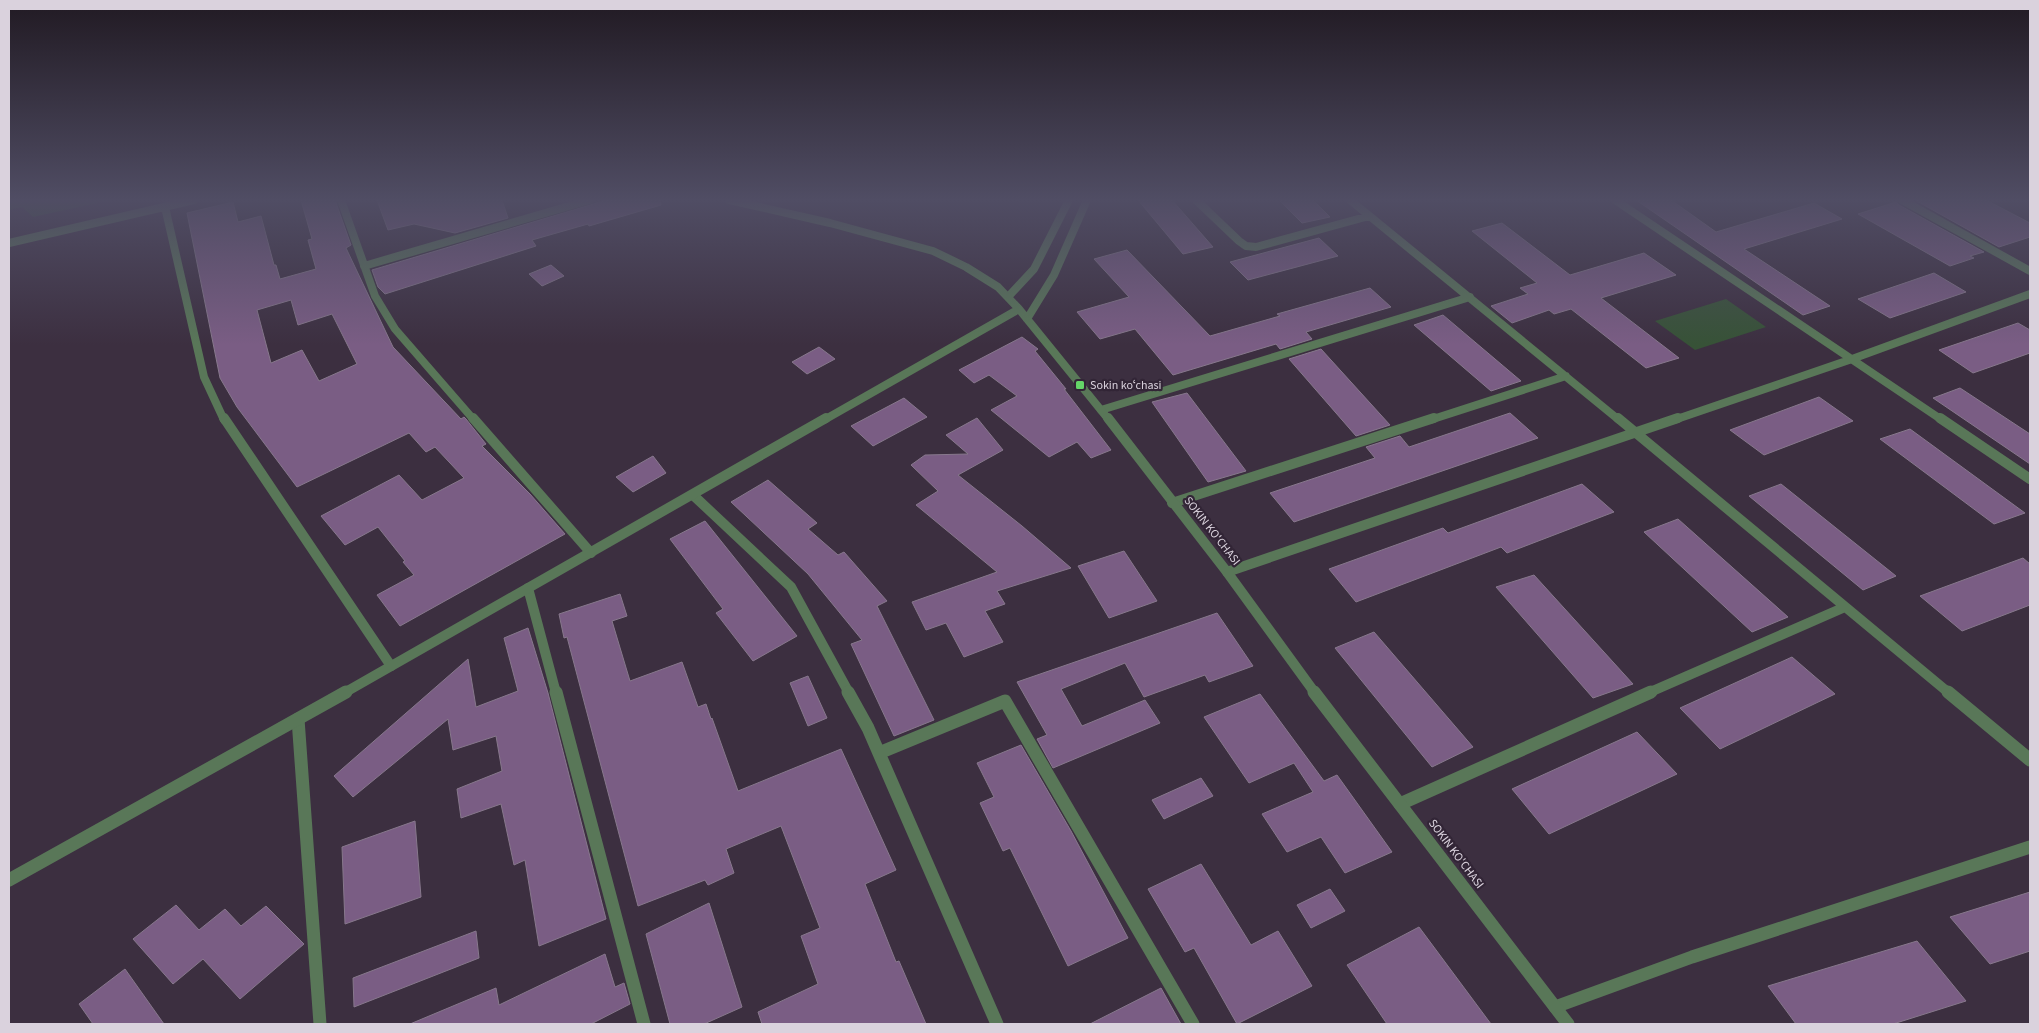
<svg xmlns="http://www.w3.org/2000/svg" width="2039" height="1033" viewBox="0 0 2039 1033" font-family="'Source Sans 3',sans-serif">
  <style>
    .green { fill: #375237 }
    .building { fill: #7a5d84; stroke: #87788c; fill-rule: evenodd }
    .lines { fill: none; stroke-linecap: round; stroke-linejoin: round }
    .minor-far2 { stroke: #597758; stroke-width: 8 }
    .minor-far1 { stroke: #597758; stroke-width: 10 }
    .minor { stroke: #597758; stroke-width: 13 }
    .tertiary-far2 { stroke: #597758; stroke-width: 8 }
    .tertiary-far1 { stroke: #597758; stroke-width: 10 }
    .tertiary { stroke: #597758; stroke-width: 13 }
    .poi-dot { fill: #64d468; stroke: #322536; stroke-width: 2 }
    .labels { text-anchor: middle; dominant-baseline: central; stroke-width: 4.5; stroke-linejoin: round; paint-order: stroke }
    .poi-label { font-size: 12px; fill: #dad2dd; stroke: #322536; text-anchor: start }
    .street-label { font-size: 12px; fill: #dad2dd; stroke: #322536 }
  </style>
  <rect width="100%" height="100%" fill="#3c2f40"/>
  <path class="green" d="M 9,200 L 111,200 L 33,217 L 22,207 L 9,210 Z
    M 1726,299 L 1766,327 L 1695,350 L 1655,321 Z"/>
  <path class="building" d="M 301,200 L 335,200 L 351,245 L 346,248 L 393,347 L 461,419 L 464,417 L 466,419 L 486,444 L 482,446 L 530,494 L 565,534 L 400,626 L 377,595 L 414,575 L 403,562 L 405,561 L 378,527 L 345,545 L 321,516 L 399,475 L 422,500 L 464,478 L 435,447 L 426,452 L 409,433 L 297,487 L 237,407 L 220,378 L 187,213 L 233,202 L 238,222 L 261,216 L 274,265 L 276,265 L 280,279 L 316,269 L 308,240 L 312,239 ZM 291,300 L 298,325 L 332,314 L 357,364 L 319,381 L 302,350 L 271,363 L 257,310 Z
    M 377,200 L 502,200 L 508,218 L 455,233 L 414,224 L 388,230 Z
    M 607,200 L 660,200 L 661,205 L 589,226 L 588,224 L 532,240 L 536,246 L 385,294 L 378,287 L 372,270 Z
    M 1138,200 L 1172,200 L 1213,247 L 1183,254 Z
    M 1279,200 L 1313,200 L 1330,217 L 1302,223 Z
    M 1636,200 L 1671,200 L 1716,232 L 1814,203 L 1842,219 L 1744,249 L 1830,306 L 1803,315 Z
    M 1915,200 L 1986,200 L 2030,223 L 2030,237 L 1999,247 Z
    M 1896,202 L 1899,205 L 1984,252 L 1970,256 L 1974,258 L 1950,266 L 1858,214 Z
    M 1502,223 L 1570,275 L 1644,253 L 1676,275 L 1601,298 L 1679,358 L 1646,368 L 1571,309 L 1554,314 L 1549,310 L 1512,323 L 1491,306 L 1528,294 L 1520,288 L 1537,283 L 1472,231 Z
    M 1319,238 L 1338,256 L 1248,280 L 1230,262 Z
    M 1127,250 L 1210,336 L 1280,316 L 1277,314 L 1370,288 L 1391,307 L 1306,332 L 1312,339 L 1280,349 L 1276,344 L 1173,375 L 1135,329 L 1100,339 L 1077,312 L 1129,297 L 1094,259 Z
    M 551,265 L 564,276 L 542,286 L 529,274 Z
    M 1934,273 L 1966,292 L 1890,318 L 1858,299 Z
    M 1443,315 L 1521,381 L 1491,391 L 1414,325 Z
    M 2018,323 L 2030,330 L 2030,353 L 1973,373 L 1939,350 Z
    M 1022,337 L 1038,349 L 1035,351 L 1066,389 L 1064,389 L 1111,450 L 1091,458 L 1077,442 L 1049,457 L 991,410 L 1017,396 L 989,375 L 974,383 L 959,370 Z
    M 819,347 L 835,359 L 807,374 L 792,362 Z
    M 1321,349 L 1390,425 L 1356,436 L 1289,359 Z
    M 1960,388 L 2030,434 L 2030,464 L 1933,398 Z
    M 1187,393 L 1246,471 L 1208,482 L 1152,402 Z
    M 1819,397 L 1853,421 L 1764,455 L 1730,430 Z
    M 904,398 L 927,417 L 873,446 L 851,426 Z
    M 1510,413 L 1538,438 L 1294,522 L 1270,493 L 1375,458 L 1366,447 L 1400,436 L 1409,447 Z
    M 977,418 L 1003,450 L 958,475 L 1022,526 L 1071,568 L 997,591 L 1005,604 L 985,611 L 1003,642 L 964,657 L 946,623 L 926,630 L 912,602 L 997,572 L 916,505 L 938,491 L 911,465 L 925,455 L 968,454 L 946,435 Z
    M 1910,429 L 2025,513 L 1994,524 L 1880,439 Z
    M 653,456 L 666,473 L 633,492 L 616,477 Z
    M 768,480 L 817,523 L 808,529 L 838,555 L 844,552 L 887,601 L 877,606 L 934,720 L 894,736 L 851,644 L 862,640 L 808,574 L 731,502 Z
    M 1582,484 L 1614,512 L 1507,553 L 1501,547 L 1356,602 L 1329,569 L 1443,528 L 1448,533 Z
    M 1781,484 L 1896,576 L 1863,590 L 1749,496 Z
    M 1678,519 L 1788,617 L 1752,632 L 1644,532 Z
    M 705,521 L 797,636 L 753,661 L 716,613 L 723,609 L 670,539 Z
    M 1124,551 L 1157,601 L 1109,618 L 1078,566 Z
    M 2023,558 L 2030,564 L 2030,605 L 1962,631 L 1920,596 Z
    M 1534,575 L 1633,684 L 1593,698 L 1496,587 Z
    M 620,594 L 627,616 L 612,621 L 630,681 L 682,662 L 698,707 L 706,704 L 711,719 L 712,718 L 738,791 L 841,749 L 896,870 L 865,884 L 896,962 L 899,961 L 926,1024 L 762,1024 L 758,1012 L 818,984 L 801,936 L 820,928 L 781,826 L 726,849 L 734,873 L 708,885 L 705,880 L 638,906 L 567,637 L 564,638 L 559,614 Z
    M 1217,613 L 1253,666 L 1209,682 L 1205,675 L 1144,697 L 1125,663 L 1061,689 L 1082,726 L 1145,700 L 1160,723 L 1053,768 L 1037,739 L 1047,735 L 1017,682 Z
    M 528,628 L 548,693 L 606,919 L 539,946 L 525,860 L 514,865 L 501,804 L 461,818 L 457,789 L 502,771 L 496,736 L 453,750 L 448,719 L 353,797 L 334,776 L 468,659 L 476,707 L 518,691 L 504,638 Z
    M 1374,632 L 1473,747 L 1432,767 L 1335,648 Z
    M 1792,657 L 1835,694 L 1720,749 L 1680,708 Z
    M 808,676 L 827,718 L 808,726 L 790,683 Z
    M 1260,694 L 1324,781 L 1337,775 L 1392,852 L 1345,873 L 1321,837 L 1287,852 L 1262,814 L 1313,792 L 1294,763 L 1249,783 L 1204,717 Z
    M 1637,732 L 1677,774 L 1549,834 L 1512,789 Z
    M 1021,745 L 1071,831 L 1128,938 L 1068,966 L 1010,848 L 1003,851 L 980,803 L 994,797 L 977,763 Z
    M 1201,778 L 1213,796 L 1164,819 L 1152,800 Z
    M 415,821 L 421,897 L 345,924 L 342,847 Z
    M 1201,864 L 1251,945 L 1278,931 L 1312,986 L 1237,1024 L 1194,948 L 1185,952 L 1148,889 Z
    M 1330,889 L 1345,911 L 1311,928 L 1297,905 Z
    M 2030,892 L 2030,951 L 1990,964 L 1950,917 Z
    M 709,903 L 742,1007 L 704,1024 L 670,1024 L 646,934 Z
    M 176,905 L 199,930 L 225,909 L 241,926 L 266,906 L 304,944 L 240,999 L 203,959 L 173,984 L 133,939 Z
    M 1419,927 L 1491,1024 L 1387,1024 L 1347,965 Z
    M 476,931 L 479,958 L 354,1007 L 353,978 Z
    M 1917,941 L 1966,1001 L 1893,1024 L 1796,1024 L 1768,986 Z
    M 605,954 L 615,987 L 624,983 L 630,1004 L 591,1024 L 410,1024 L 496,988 L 499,1005 Z
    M 125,969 L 164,1024 L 93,1024 L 79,1004 Z
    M 1161,988 L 1181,1024 L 1090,1024 Z"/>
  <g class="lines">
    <path class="minor-far2" d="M 341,200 L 375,296 L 395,329 L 474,420
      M 1196,200 L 1239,241 L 1246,246 L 1256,247 L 1369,216
      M 1350,200 L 1619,420
      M 1615,200 L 1942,420
      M 1902,200 L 2030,271
      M 165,207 L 204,377 L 224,420
      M 9,243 L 194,200
      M 364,266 L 590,200
      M 1101,410 L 1470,297
      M 1430,420 L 1566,376
      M 1674,420 L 1852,359 L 2030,294"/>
    <path class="minor-far1" d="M 224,418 L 391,666
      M 473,418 L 591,553
      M 1618,418 L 1949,693
      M 1940,418 L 2030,479
      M 693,495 L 791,587 L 849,693
      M 1172,503 L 1434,418
      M 1227,572 L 1678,418
      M 528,588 L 556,693
      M 1648,693 L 1845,607"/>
    <path class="minor" d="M 556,692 L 644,1024
      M 848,692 L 868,728 L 997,1024
      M 1948,692 L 2030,760
      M 298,719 L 320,1024
      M 879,753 L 1005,701 L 1193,1024
      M 1400,804 L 1651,692
      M 1555,1007 L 1692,957 L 2030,847"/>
    <path class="tertiary-far2" d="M 729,200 L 830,223 L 933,251 L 966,267 L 998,287 L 1019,309 L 1109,420
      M 1008,297 L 1034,269 L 1069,200
      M 1027,319 L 1054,275 L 1087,200
      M 824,420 L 1019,309"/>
    <path class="tertiary-far1" d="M 1108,418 L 1227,572 L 1315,693
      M 344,693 L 826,418"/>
    <path class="tertiary" d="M 1314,692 L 1568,1024
      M 9,880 L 346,692"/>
  </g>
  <linearGradient id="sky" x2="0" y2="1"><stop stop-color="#211a23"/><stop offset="0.58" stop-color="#504d64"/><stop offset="1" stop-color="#504d64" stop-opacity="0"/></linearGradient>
  <rect width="2039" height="345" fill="url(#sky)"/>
  <rect class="poi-dot" x="1075" y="380" width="10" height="10" rx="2.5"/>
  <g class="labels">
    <g class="poi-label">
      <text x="1090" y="385">Sokin koʻchasi</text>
    </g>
    <g class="street-label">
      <text transform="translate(1212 531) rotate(52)">SOKIN KO'CHASI</text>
      <text transform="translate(1456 854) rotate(53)">SOKIN KO'CHASI</text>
    </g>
  </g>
  <rect width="2039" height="1033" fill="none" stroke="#dad2dd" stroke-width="20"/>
</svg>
